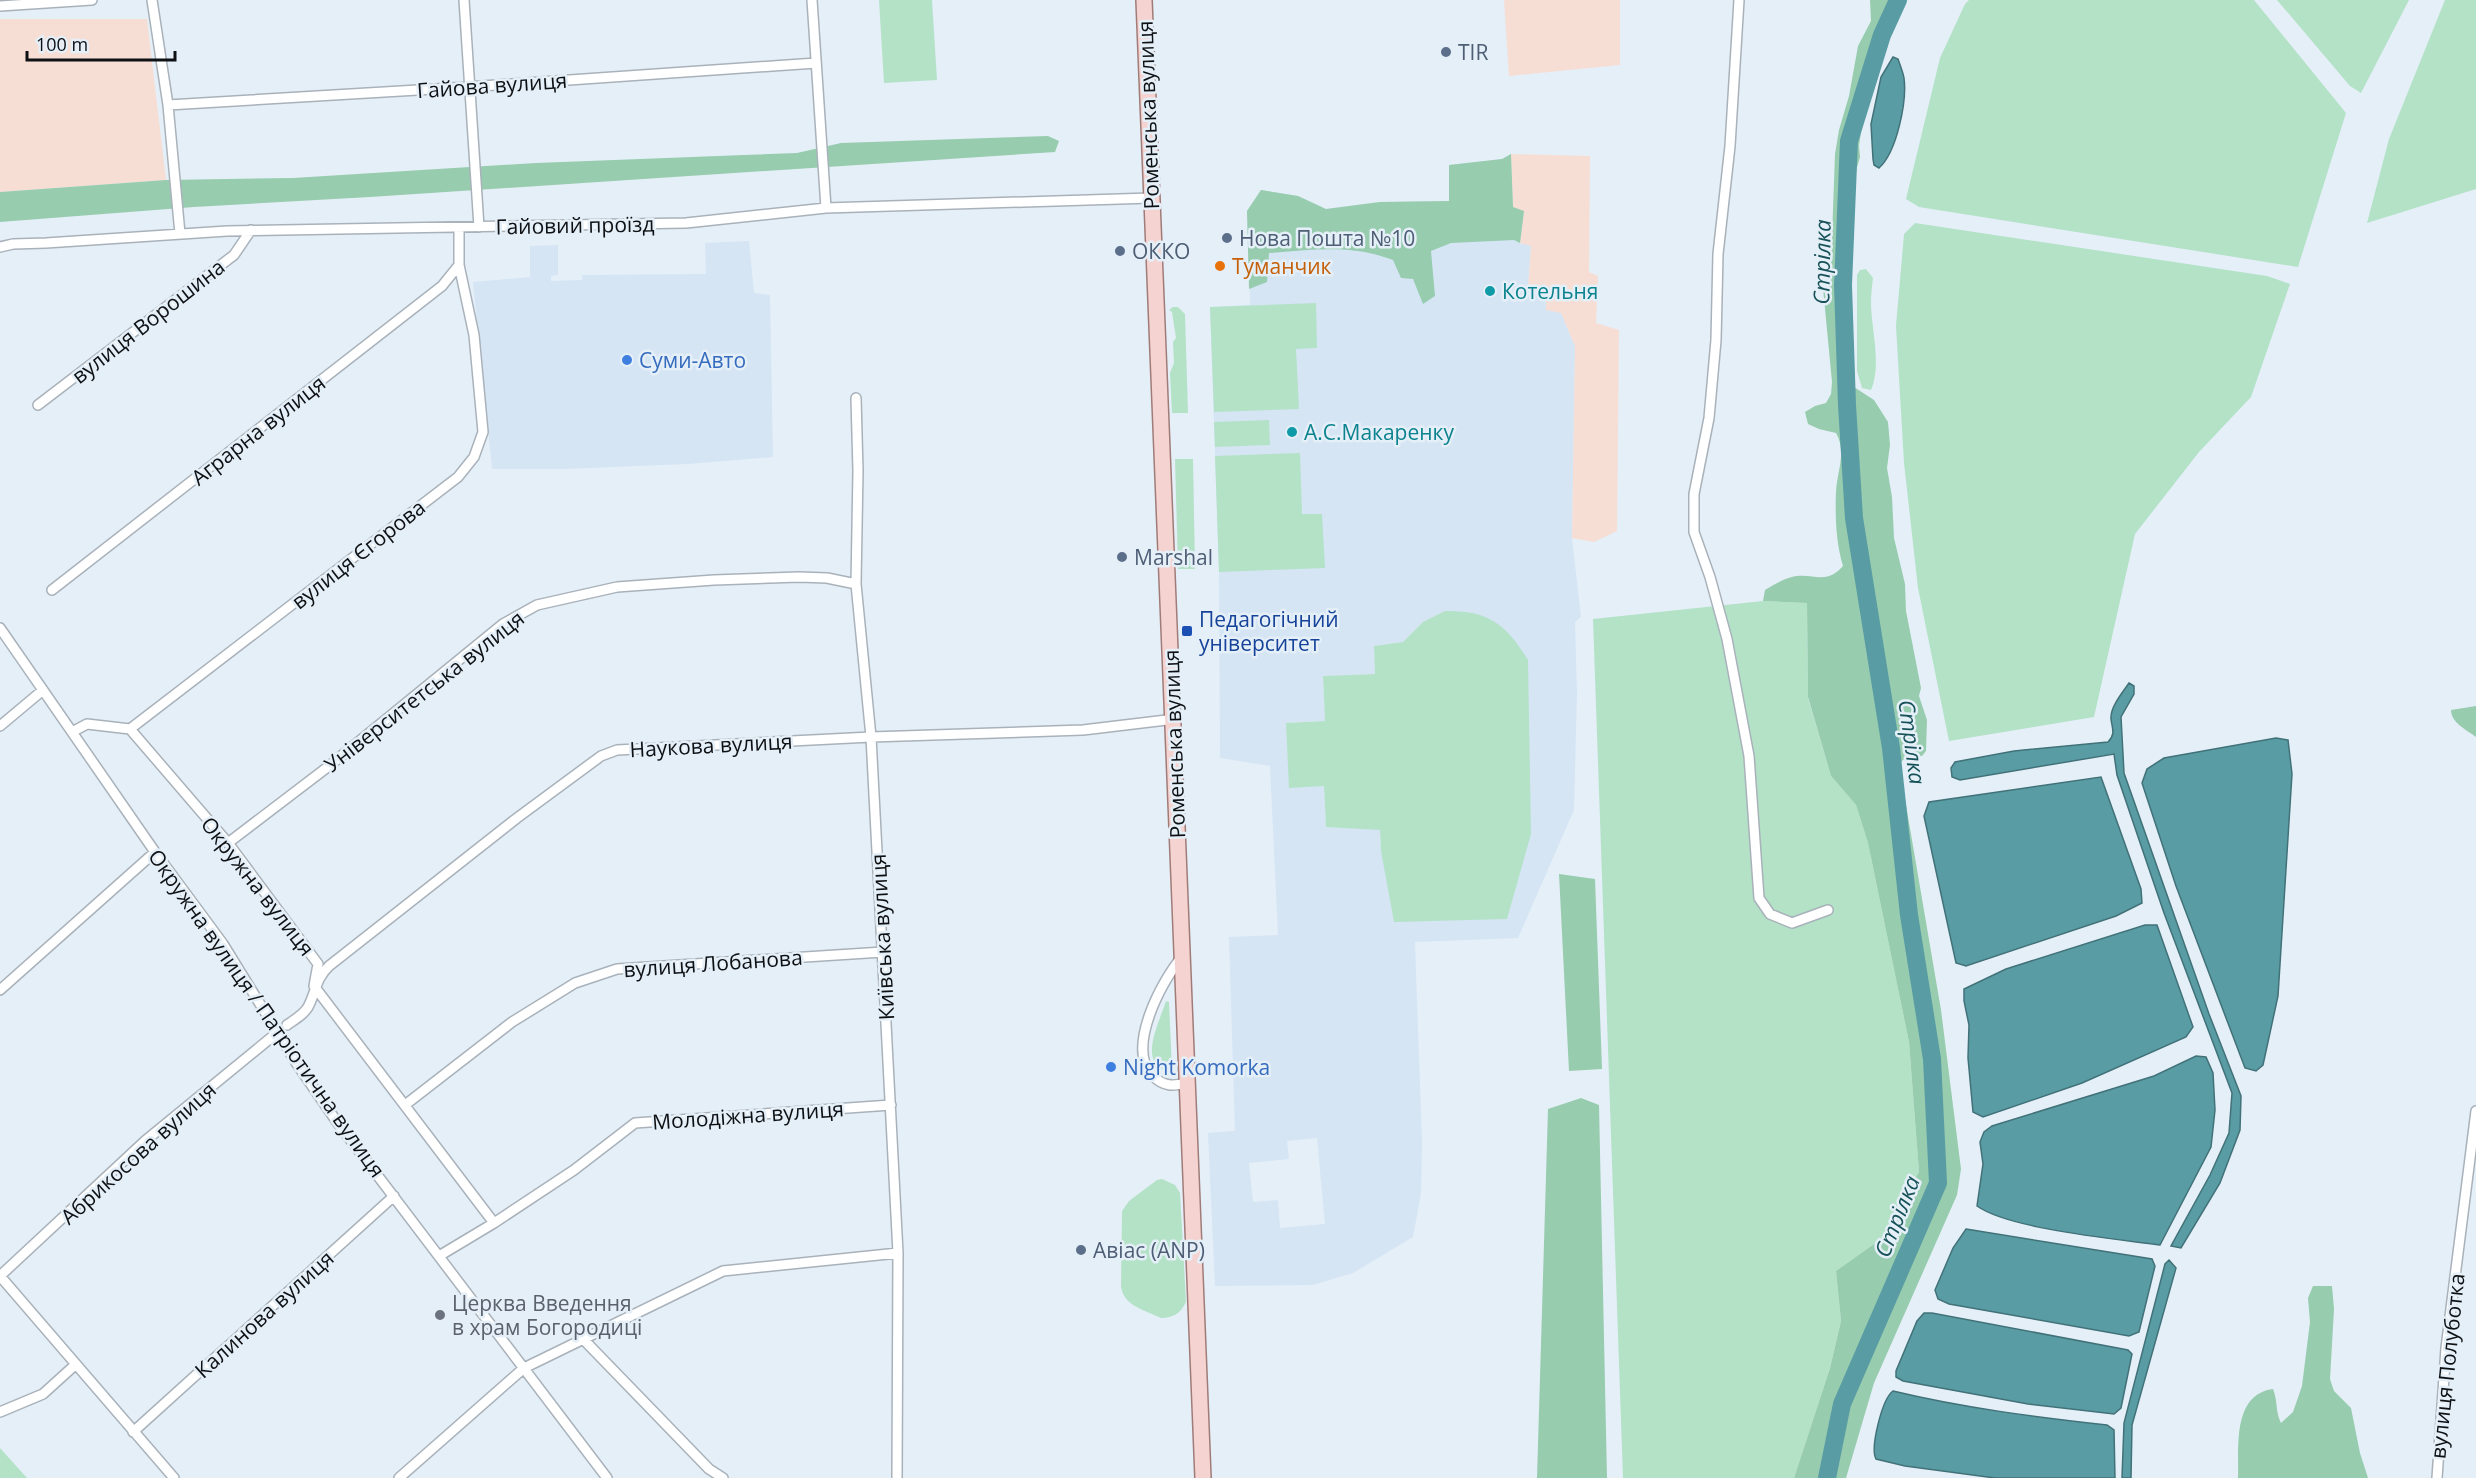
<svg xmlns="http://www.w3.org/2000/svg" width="2476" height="1478" viewBox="0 0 2476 1478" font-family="'Open Sans',sans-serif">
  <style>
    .built { fill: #d5e5f4; fill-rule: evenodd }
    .industrial { fill: #f6ded4 }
    .green { fill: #b3e2c7 }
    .forest { fill: #97ccae }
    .water { fill: #599ca4; stroke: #427279; stroke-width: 1.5 }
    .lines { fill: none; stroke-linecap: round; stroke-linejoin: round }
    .river { stroke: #599ca4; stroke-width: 18 }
    .minor-casing { stroke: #a9b2ba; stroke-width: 12 }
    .primary-casing { stroke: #a07c79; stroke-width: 18 }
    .minor { stroke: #fff; stroke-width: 9 }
    .primary { stroke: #f5d3d0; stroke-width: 15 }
    .service-dot { fill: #5c6f8a; stroke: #e5eff8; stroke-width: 2 }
    .food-dot { fill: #e8710a; stroke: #e5eff8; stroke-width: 2 }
    .culture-dot { fill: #0f9aa8; stroke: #e5eff8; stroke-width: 2 }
    .shop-dot { fill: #3f7fe0; stroke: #e5eff8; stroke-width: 2 }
    .transit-dot { fill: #1a4fb4; stroke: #e5eff8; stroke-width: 2 }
    .worship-dot { fill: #6b7280; stroke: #e5eff8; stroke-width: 2 }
    .labels { text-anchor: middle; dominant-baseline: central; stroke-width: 5; stroke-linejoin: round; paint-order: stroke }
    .service-label { font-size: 21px; fill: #4e5e75; stroke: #e5eff8; text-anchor: start }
    .street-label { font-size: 21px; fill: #0e1114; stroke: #e5eff8 }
    .food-label { font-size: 21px; fill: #c56008; stroke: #e5eff8; text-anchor: start }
    .culture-label { font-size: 21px; fill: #0d838f; stroke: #e5eff8; text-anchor: start }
    .shop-label { font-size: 21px; fill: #366cbe; stroke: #e5eff8; text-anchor: start }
    .transit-label { font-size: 21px; fill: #164399; stroke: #e5eff8; text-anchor: start }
    .worship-label { font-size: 21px; fill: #5b616d; stroke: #e5eff8; text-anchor: start }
    .water-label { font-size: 22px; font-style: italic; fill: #185259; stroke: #e5eff8 }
  </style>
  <rect width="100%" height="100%" fill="#e5eff8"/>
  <path class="built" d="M 1511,154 L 1513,207 L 1524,211 L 1531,246 L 1528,288 L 1546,294 L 1561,313 L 1575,346 L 1572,538 L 1581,617 L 1575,622 L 1577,693 L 1574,810 L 1518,938 L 1415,942 L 1422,1142 L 1421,1193 L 1413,1237 L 1353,1273 L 1313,1285 L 1215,1286 L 1208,1133 L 1235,1131 L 1229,937 L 1278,935 L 1270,766 L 1220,758 L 1219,572 L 1210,307 L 1250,305 L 1247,211 L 1261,190 L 1298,196 L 1326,209 L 1380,202 L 1449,201 L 1449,165 L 1502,159 ZM 1423,622 L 1381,851 L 1380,829 L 1326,827 L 1324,786 L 1287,723 L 1325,721 L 1323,676 L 1375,674 L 1374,646 L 1403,642 ZM 1317,1138 L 1325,1224 L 1280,1228 L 1278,1200 L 1253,1202 L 1249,1163 L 1289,1159 L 1287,1141 Z
    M 749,241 L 754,293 L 770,295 L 773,457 L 688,464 L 565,469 L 492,469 L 473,282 L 530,277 L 530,246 L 558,245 L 558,275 L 551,276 L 551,281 L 582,280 L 582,275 L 706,274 L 705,243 Z"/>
  <path class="industrial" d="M 1504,0 L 1620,0 L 1620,65 L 1509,76 Z
    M 0,19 L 147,19 L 166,180 L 0,192 Z
    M 1511,154 L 1590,156 L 1589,272 L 1598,276 L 1596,323 L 1619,330 L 1617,531 L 1594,542 L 1572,538 L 1575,346 L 1561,313 L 1546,310 L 1546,294 L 1528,288 L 1531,246 L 1520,243 L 1524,212 L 1513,207 Z"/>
  <path class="green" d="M 879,0 L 932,0 L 937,80 L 884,83 Z
    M 1969,0 L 2254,0 L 2346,113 L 2298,267 L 1919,207 L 1906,199 L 1940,58 L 1965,4 Z
    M 2277,0 L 2409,0 L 2361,93 L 2350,86 Z
    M 2445,0 L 2476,0 L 2476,189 L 2367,223 L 2389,139 Z
    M 1915,223 L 2267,276 L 2290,284 L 2251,397 L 2199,452 L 2135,534 L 2094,717 L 1949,741 L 1918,588 L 1904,463 L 1896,326 L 1904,234 Z
    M 1866,269 L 1873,278 C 1872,286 1871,294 1871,302 C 1871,329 1882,364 1871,390 L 1862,388 L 1857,371 L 1857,275 L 1860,270 Z
    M 1316,303 L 1317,348 L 1296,349 L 1299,409 L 1214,412 L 1210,307 Z
    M 1173,307 L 1178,307 L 1185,314 L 1188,413 L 1172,413 L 1170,373 L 1174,363 L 1173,342 L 1176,338 L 1172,312 L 1169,310 Z
    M 1269,420 L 1270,445 L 1215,447 L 1214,422 Z
    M 1300,453 L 1302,514 L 1322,514 L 1325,568 L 1219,572 L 1215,456 Z
    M 1175,459 L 1193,459 L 1195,569 L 1178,569 Z
    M 1763,601 L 1807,603 L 1808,698 L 1831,776 L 1856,805 L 1868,843 L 1909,1042 L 1919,1172 L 1881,1239 L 1836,1271 L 1841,1321 L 1830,1368 L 1794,1478 L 1623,1478 L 1593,619 Z
    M 1445,611 C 1488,610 1506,624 1528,660 L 1531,834 L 1507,919 L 1394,922 L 1381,851 L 1380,830 L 1326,827 L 1324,786 L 1289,788 L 1286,723 L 1325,721 L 1323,676 L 1375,674 L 1374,646 L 1403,642 L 1423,622 Z
    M 1166,1001 L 1169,1002 L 1172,1070 L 1167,1071 C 1137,1063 1160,1021 1166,1001 Z
    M 1162,1179 L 1175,1185 L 1180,1193 L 1186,1302 C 1181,1313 1173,1318 1161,1318 C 1145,1310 1123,1306 1121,1286 L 1122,1211 L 1129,1201 L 1157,1180 Z
    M 0,1448 L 27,1478 L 0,1478 Z"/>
  <path class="forest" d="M 1870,0 L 1903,0 L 1880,49 L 1863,118 L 1859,146 L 1860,157 L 1851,188 L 1852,208 L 1849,214 L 1849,238 L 1843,273 L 1845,293 L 1842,304 L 1851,325 L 1854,387 L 1874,400 L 1888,422 L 1890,445 L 1887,468 L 1892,497 L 1894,538 L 1905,584 L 1906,611 L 1921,688 L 1919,696 L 1927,720 L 1926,751 L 1922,756 L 1905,758 L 1899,764 L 1941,1010 L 1961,1169 L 1957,1195 L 1874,1383 L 1846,1478 L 1794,1478 L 1830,1368 L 1841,1321 L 1836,1271 L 1881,1239 L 1919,1172 L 1909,1042 L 1868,843 L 1856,805 L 1831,776 L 1808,697 L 1807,603 L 1763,601 L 1765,590 C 1774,585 1783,579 1792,577 C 1813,572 1826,586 1843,566 C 1836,543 1835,516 1836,492 C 1837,471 1847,452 1836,433 L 1819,429 L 1808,424 L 1805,412 L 1815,406 L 1826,403 L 1831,394 L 1832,382 L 1823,288 L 1831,265 L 1835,154 L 1839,130 L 1849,96 L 1858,46 L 1871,21 Z
    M 1048,136 L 1059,141 L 1055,152 L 370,197 L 194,207 L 0,222 L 0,192 L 166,180 L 293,178 L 536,163 L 797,153 L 841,143 Z
    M 1511,154 L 1513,207 L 1524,211 L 1520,243 L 1514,240 L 1451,243 L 1431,251 L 1435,296 L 1423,304 L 1413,279 L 1401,278 L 1393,260 C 1351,244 1313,250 1269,253 L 1267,282 L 1249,289 L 1247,211 L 1261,190 L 1298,196 L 1326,209 L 1380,202 L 1449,201 L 1449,165 L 1502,159 Z
    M 2476,706 L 2476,737 C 2467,730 2451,723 2451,710 Z
    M 1559,874 L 1595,879 L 1602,1069 L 1569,1071 Z
    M 1581,1098 L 1599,1105 L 1607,1478 L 1537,1478 L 1548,1109 Z
    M 2313,1286 L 2332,1286 L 2334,1309 L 2330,1379 L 2334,1391 L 2351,1408 L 2360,1453 L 2368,1478 L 2238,1478 C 2239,1448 2232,1394 2273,1389 C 2278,1401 2275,1411 2281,1423 L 2293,1412 L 2302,1386 L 2310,1322 L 2308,1298 Z"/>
  <path class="water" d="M 1893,57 L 1898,59 C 1900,65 1903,72 1904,78 C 1907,101 1897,152 1879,168 L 1874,165 L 1873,159 L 1871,124 L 1881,77 Z
    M 2129,683 L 2134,686 L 2134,694 L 2121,717 L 2124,773 L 2209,1014 L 2241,1096 L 2240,1130 L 2220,1183 L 2181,1248 L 2171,1246 L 2210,1175 L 2229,1133 L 2232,1093 L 2164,913 L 2117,775 L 2114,754 L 1960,780 L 1952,777 L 1951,768 L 1955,762 L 2014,751 L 2108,742 C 2116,734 2112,728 2111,719 C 2110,707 2123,692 2129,683 Z
    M 2276,738 L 2288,740 L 2292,774 L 2278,996 L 2263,1065 L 2256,1071 L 2245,1068 L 2176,886 L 2142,783 L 2147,769 L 2164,758 Z
    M 2101,777 L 2141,889 L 2142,903 L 2116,916 L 1966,966 L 1956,963 L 1924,816 L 1929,802 Z
    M 2145,925 L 2157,925 L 2193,1027 L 2186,1037 L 2082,1083 L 1983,1117 L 1973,1112 L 1968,1058 L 1969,1025 L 1964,1001 L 1964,989 L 2006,969 Z
    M 2196,1056 L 2206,1057 L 2213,1073 L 2215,1110 L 2211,1147 L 2160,1245 C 2117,1239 2009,1229 1977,1206 L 1983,1164 L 1980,1142 L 1984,1132 L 1992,1126 L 2154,1076 Z
    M 1966,1229 L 2152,1259 L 2155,1266 L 2139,1332 L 2129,1336 L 1949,1304 L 1938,1299 L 1935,1290 L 1953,1248 Z
    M 2169,1260 L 2176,1268 L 2132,1425 L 2131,1478 L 2122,1478 L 2124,1423 L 2165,1264 Z
    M 1924,1313 L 1932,1313 L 2128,1350 L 2132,1354 L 2121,1408 L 2114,1414 L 2028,1404 L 1903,1381 L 1896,1377 L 1896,1371 L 1917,1321 Z
    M 1893,1391 C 1964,1408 2035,1417 2107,1425 L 2114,1430 L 2115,1478 L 1995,1478 L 1905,1466 L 1876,1459 C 1870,1448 1882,1399 1893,1391 Z"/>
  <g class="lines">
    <path class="river" d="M 1827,1478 L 1842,1404 L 1938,1183 L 1932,1059 L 1909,915 L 1891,748 L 1854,518 L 1847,405 L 1843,285 L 1849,141 L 1882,35 L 1898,0"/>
    <defs>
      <path id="minor" d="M 152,0 L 168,105 L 180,234
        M 464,0 L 479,227
        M 812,0 L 826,208
        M 1739,0 L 1730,146 L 1718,254 L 1716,340 L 1709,418 L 1694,494 L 1694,532 L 1710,577 L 1727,639 L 1749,756 L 1759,898 L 1770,914 L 1792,923 L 1828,910
        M 0,6 L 92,0
        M 168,105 L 468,87 L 816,63
        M 0,247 L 13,244 L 46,243 L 227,231 L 686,223 L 826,208 L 1151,198
        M 856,398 L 858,471 L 856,584 L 871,737 L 898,1253 L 897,1478
        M 38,405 L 234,255 L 251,230
        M 52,590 L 442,286 L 459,265
        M 0,628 L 155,852 L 223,944 L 297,1064 L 337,1122 L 607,1478
        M 0,726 L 43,690
        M 130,729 L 228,843 L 318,964 L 314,986 L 494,1223
        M 72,732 L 87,724 L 130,729 L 458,477 L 474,457 L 483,432 L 474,335 L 459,265 L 459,228
        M 228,843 L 329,766 L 503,624 L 537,605 L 617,587 L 714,580 L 799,577 L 827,578 L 856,584
        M 1182,957 C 1162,980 1125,1049 1153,1076 C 1164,1087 1173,1086 1187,1083
        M 0,990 L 155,852
        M 287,1025 C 294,1020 306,1013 309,1005 C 316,991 316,978 329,966 L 517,818 L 601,756 L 617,750 L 871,737 L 1083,730 L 1175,719
        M 405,1105 L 512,1022 L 575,983 L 617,969 L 883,952
        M 439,1256 L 494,1223 L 574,1170 L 635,1123 L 891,1105
        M 0,1276 L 145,1141 L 278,1032
        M 0,1276 L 174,1478
        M 584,1340 L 709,1469 L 723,1478
        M 0,1412 L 43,1394 L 75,1365
        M 133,1432 L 394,1196
        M 399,1478 L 524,1368 L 723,1271 L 898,1253
        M 2437,1478 L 2446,1348 L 2476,1111"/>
      <path id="primary" d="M 1144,0 L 1203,1478"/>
    </defs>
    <use href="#minor" class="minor-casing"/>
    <use href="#primary" class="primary-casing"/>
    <use href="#minor" class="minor"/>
    <use href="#primary" class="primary"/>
  </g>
  <g class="service-dot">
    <circle cx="1446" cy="52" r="6"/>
    <circle cx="1227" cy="238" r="6"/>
    <circle cx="1120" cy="251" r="6"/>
    <circle cx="1122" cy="557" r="6"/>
    <circle cx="1081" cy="1250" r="6"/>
  </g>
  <circle class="food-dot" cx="1220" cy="266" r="6"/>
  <g class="culture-dot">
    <circle cx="1490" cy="291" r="6"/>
    <circle cx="1292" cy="432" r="6"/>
  </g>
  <g class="shop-dot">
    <circle cx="627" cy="360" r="6"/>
    <circle cx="1111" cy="1067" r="6"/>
  </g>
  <rect class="transit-dot" x="1181" y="625" width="12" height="12" rx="3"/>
  <circle class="worship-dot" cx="440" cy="1315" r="6"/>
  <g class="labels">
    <g class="service-label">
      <text x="1458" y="52">TIR</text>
      <text x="1239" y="238">Нова Пошта №10</text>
      <text x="1132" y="251">ОККО</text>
      <text x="1134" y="557">Marshal</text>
      <text x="1093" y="1250">Авіас (ANP)</text>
    </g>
    <g class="street-label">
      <text transform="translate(492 85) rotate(-4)">Гайова вулиця</text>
      <text transform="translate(1148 115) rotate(-92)">Роменська вулиця</text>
      <text transform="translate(575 225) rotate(-1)">Гайовий проїзд</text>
      <text transform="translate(148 321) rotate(-38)">вулиця Ворошина</text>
      <text transform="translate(258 430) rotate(-38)">Аграрна вулиця</text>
      <text transform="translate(358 554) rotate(-38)">вулиця Єгорова</text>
      <text transform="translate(424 691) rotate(-38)">Університетська вулиця</text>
      <text transform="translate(1174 744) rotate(-92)">Роменська вулиця</text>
      <text transform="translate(711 745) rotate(-3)">Наукова вулиця</text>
      <text transform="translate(258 886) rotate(52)">Окружна вулиця</text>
      <text transform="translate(882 937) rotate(-93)">Київська вулиця</text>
      <text transform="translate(713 963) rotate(-4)">вулиця Лобанова</text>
      <text transform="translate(267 1013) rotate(55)">Окружна вулиця / Патріотична вулиця</text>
      <text transform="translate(748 1115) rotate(-4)">Молодіжна вулиця</text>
      <text transform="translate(138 1153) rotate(-42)">Абрикосова вулиця</text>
      <text transform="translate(264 1314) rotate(-42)">Калинова вулиця</text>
      <text transform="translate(2447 1366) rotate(-84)">вулиця Полуботка</text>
    </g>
    <g class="food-label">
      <text x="1232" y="266">Туманчик</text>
    </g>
    <g class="culture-label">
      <text x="1502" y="291">Котельня</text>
      <text x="1304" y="432">А.С.Макаренку</text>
    </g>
    <g class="shop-label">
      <text x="639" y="360">Суми-Авто</text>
      <text x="1123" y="1067">Night Komorka</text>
    </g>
    <g class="transit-label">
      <text x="1199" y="619">Педагогічний<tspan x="1199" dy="24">університет</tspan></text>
    </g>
    <g class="worship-label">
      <text x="452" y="1303">Церква Введення<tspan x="452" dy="24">в храм Богородиці</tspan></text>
    </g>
    <g class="water-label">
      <text transform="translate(1821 262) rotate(-89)">Стрілка</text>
      <text transform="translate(1913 742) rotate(82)">Стрілка</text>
      <text transform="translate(1896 1216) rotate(-68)">Стрілка</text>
    </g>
  </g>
  <path d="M27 51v9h148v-9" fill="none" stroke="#0e1114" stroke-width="3"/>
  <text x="36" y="51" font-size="18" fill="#0e1114" stroke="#e5eff8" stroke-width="4.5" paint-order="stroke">100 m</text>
</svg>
